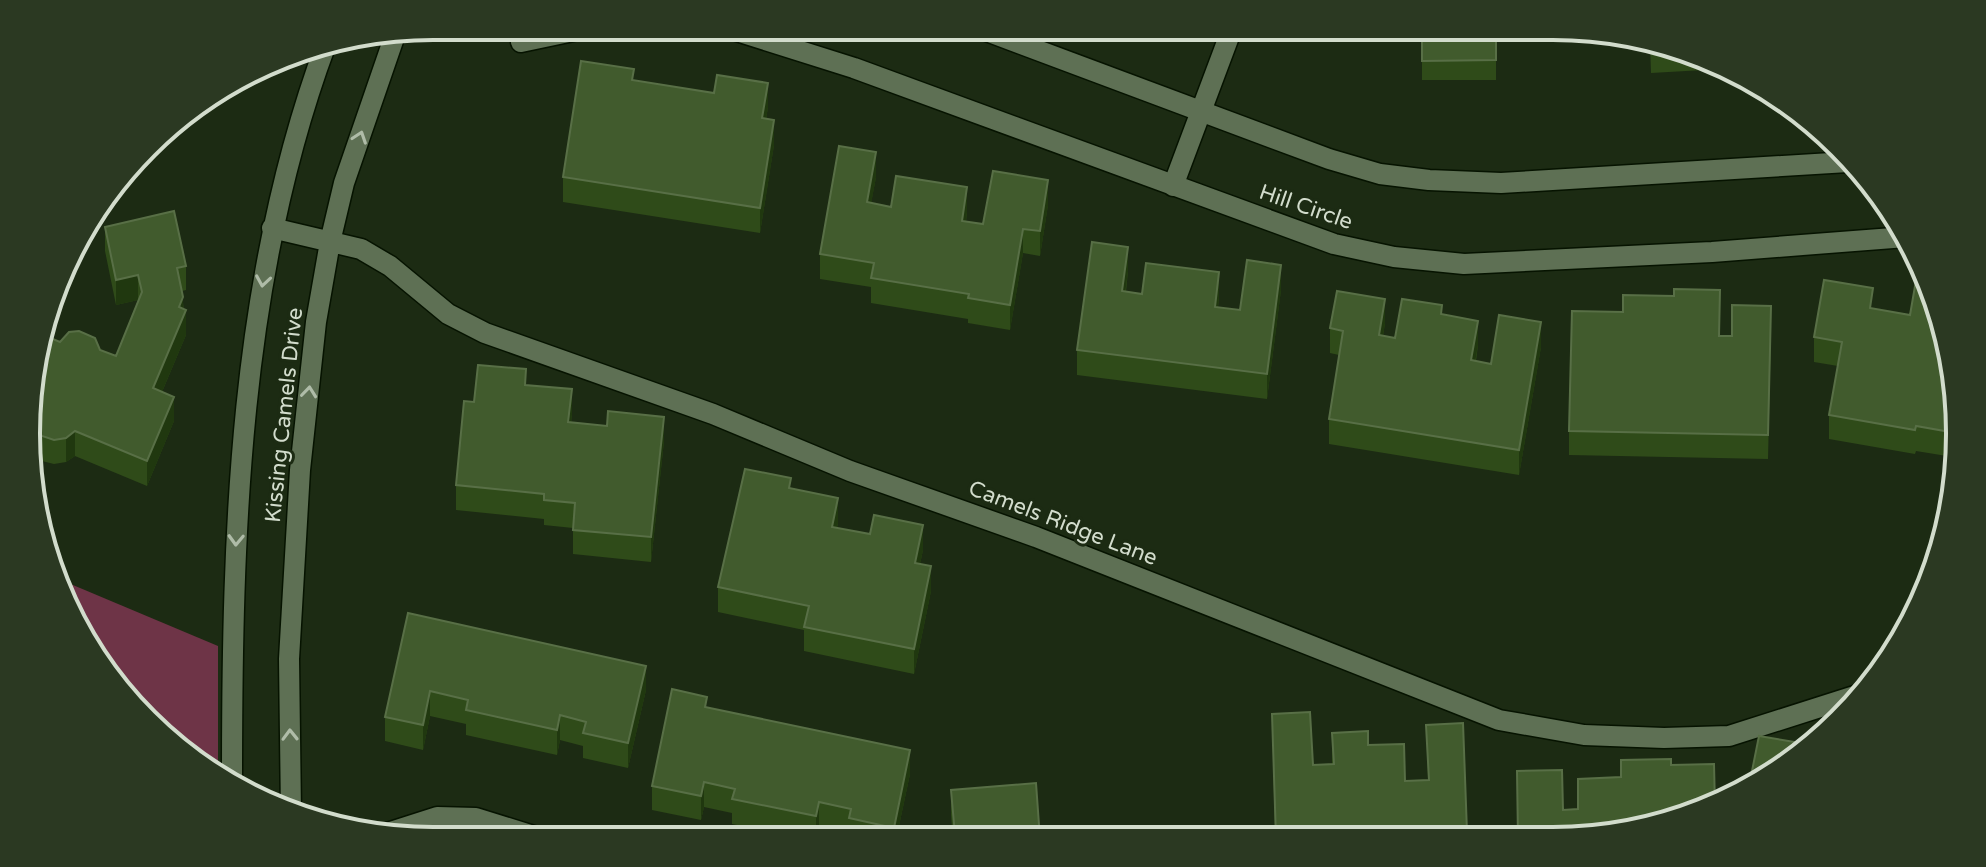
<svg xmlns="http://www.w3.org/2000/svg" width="1986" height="867" viewBox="0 0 1986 867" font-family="'Varela Round',sans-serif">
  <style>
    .green { fill: #6e3447 }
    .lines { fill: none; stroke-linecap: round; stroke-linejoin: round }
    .lane-casing { stroke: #061300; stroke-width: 21 }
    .street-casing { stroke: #061300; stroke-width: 23 }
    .lane { stroke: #5e7054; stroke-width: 18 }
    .street { stroke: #5e7054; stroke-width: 20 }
    .wall { fill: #2f4b19 }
    .shaded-wall { fill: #20380f }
    .building { fill: #415b2d; stroke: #586f46; stroke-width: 2 }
    .oneway { stroke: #afbca8 }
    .labels { text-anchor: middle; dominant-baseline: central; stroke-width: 6; stroke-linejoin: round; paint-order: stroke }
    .street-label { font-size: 22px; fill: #d2dccc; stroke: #1c2b13 }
    .rim { fill: none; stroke: #d2dccc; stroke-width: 4 }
  </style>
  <rect width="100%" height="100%" fill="#1c2b13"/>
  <path class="green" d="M 61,580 L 218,646 L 218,771 L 165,740 L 80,637 Z"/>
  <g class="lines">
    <defs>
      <path id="lane" d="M 384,833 L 437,816 L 476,817 L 553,841"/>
      <path id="street" d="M 721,26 L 854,68 L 1334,244 L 1394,257 L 1464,264 L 1712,252 L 1906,237
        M 973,26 L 1329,159 L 1380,174 L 1429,180 L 1501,183 L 1848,162
        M 521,42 L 597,26
        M 1173,186 L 1233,26
        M 272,228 L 361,249 L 390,266 L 448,314 L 485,333 L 713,414 L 850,471 L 1036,537 L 1499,720 L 1584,735 L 1664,738 L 1729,736 L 1864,693
        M 232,779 C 232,532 239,278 326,44
        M 291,813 L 289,659 L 300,470 L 316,322 L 330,242 L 344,183 L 396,32"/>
    </defs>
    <use href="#lane" class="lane-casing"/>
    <use href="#street" class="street-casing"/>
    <use href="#lane" class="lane"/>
    <use href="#street" class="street"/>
  </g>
  <path class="wall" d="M 1422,26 L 1496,26 L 1496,80 L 1422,80 Z
    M 1650,42 L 1684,48 L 1721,69 L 1651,73 Z
    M 634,80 L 768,107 L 766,119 L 774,145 L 760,233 L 563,202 L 563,177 Z
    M 876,177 L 871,203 L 891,207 L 967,212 L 966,222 L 983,224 L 1048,205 L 1040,256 L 1023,253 L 1010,330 L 968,323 L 968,319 L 871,303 L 871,287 L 820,279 L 820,254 Z
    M 105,227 L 186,266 L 186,290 L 182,291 L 186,335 L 162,392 L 174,421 L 147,486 L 75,456 L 66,462 L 54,464 L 42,461 L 33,452 L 32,443 L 31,442 L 34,354 L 60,342 L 100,350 L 116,356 L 138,300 L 116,305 L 105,251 Z
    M 1128,271 L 1126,292 L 1142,294 L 1219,297 L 1218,308 L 1240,310 L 1281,290 L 1267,399 L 1077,375 L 1077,350 Z
    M 1873,309 L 1959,407 L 1953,457 L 1916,451 L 1915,454 L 1829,439 L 1829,415 L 1838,366 L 1814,362 L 1814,337 Z
    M 1442,315 L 1478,345 L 1476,361 L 1491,364 L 1541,347 L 1519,475 L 1329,444 L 1329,419 L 1339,355 L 1330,353 L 1330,328 L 1385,323 L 1383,336 L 1395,338 Z
    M 1771,331 L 1768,459 L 1569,455 L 1569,431 L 1720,336 L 1732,336 Z
    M 526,385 L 572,414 L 571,423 L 664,441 L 651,562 L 573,554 L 573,528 L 544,525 L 544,519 L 456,510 L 456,485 L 474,402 Z
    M 791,489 L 838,523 L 837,528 L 923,550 L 920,564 L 931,591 L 914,674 L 804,651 L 804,630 L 718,612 L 718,587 Z
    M 408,613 L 646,690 L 628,768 L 583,758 L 583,746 L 560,740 L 557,755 L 466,735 L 466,724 L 430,716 L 423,750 L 385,741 L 385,717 Z
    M 707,708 L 910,774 L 896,840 L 849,840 L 849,833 L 819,826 L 817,840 L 812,840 L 732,824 L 732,813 L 704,807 L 701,820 L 652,810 L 652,786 Z
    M 1272,714 L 1313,765 L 1332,764 L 1332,733 L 1368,745 L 1405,781 L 1428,780 L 1426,725 L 1463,723 L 1467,838 L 1275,838 Z
    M 951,790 L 1040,839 L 953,839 L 951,815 Z"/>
  <path class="shaded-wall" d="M 768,83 L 768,107 L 762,143 L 762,118 Z
    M 774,120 L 774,145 L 760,233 L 760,208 Z
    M 876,152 L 876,177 L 867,227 L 867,202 Z
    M 1048,180 L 1048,205 L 1040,256 L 1040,231 Z
    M 967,187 L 967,212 L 962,246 L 962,221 Z
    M 1023,229 L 1023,253 L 1010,330 L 1010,305 Z
    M 1128,247 L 1128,271 L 1122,316 L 1122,291 Z
    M 1281,265 L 1281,290 L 1267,399 L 1267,374 Z
    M 1219,272 L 1219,297 L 1215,332 L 1215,307 Z
    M 138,275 L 138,300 L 116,305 L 116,280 Z
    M 183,297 L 183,316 L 186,310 L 186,335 L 153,413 L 153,388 L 179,307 Z
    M 1385,299 L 1385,323 L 1379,360 L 1379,335 Z
    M 1478,321 L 1478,345 L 1471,385 L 1471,360 Z
    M 1541,322 L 1541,347 L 1519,475 L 1519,450 Z
    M 572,389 L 572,414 L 568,447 L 568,422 Z
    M 174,397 L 174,421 L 147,486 L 147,461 Z
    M 664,417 L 664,441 L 651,562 L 651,537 Z
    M 75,431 L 75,456 L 66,462 L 66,438 Z
    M 838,498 L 838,523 L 832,551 L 832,527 Z
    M 923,525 L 923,550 L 915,587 L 915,563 Z
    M 931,566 L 931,591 L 914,674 L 914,649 Z
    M 646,666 L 646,690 L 628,768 L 628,743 Z
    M 430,691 L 430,716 L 423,750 L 423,725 Z
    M 560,715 L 560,740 L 557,755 L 557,730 Z
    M 910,750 L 910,774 L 896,840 L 894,840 L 894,828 Z
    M 704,782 L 704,807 L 701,820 L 701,796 Z
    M 819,802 L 819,826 L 816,840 L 816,816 Z"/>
  <path class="building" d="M 1422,26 L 1496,26 L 1496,60 L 1422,61 Z
    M 1651,42 L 1684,48 L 1689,51 L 1651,53 Z
    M 581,61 L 634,69 L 632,80 L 714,93 L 717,75 L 768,83 L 762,118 L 774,120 L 760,208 L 563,177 Z
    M 839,146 L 876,152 L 867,202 L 891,207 L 896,176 L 967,187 L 962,221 L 983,224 L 993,171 L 1048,180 L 1040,231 L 1023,229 L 1010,305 L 968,298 L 969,294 L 871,278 L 874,263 L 820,254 Z
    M 174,211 L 186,266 L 177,268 L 183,297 L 179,307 L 186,310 L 153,388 L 174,397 L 147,461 L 75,431 L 66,438 L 54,440 L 42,436 L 33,427 L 32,418 L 34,354 L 41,334 L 60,342 L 69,332 L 79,331 L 95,338 L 100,350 L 116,356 L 142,292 L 138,275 L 116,280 L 105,227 Z
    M 1092,242 L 1128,247 L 1122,291 L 1142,294 L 1146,263 L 1219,272 L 1215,307 L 1240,310 L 1247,260 L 1281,265 L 1267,374 L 1077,350 Z
    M 1918,269 L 1923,270 L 1959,407 L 1956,433 L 1916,426 L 1915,430 L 1829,415 L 1842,342 L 1814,337 L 1824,280 L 1873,288 L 1870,308 L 1910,315 Z
    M 1674,289 L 1720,290 L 1719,336 L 1732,336 L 1732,305 L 1771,306 L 1768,435 L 1569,431 L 1572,311 L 1623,312 L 1623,295 L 1674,296 Z
    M 1337,291 L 1385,299 L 1379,335 L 1395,338 L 1402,299 L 1442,305 L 1441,314 L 1478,321 L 1471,360 L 1491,364 L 1499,315 L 1541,322 L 1519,450 L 1329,419 L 1343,331 L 1330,328 Z
    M 478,365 L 526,369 L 525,385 L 572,389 L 568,422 L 607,426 L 608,411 L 664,417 L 651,537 L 573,530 L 575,503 L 544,500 L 544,494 L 456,485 L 464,401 L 474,402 Z
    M 745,469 L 791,478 L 789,488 L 838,498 L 832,527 L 870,534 L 874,515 L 923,525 L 915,563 L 931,566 L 914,649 L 804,627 L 809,606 L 718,587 Z
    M 408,613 L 646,666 L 628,743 L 583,733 L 586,722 L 560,715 L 557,730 L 466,710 L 468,700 L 430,691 L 423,725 L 385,717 Z
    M 672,689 L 707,697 L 705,707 L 910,750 L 894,828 L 849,818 L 851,809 L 819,802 L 816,816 L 732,799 L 735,789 L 704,782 L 701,796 L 652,786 Z
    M 1310,712 L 1313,765 L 1334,764 L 1332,733 L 1368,731 L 1368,745 L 1404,744 L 1405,781 L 1429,780 L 1426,725 L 1463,723 L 1467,832 L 1316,838 L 1276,838 L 1272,714 Z
    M 1759,736 L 1812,745 L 1801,756 L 1749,786 Z
    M 1671,759 L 1671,765 L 1714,764 L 1715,806 L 1709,810 L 1606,837 L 1518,838 L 1517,771 L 1562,770 L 1563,810 L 1578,809 L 1578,779 L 1621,777 L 1621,760 Z
    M 1036,783 L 1040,839 L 968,839 L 967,834 L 955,835 L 951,790 Z"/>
  <defs><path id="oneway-chevron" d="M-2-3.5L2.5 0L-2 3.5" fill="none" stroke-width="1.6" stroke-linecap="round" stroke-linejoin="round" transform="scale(2)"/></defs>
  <g class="oneway">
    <use href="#oneway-chevron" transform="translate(360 137) rotate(-71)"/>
    <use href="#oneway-chevron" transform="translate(263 281) rotate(99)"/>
    <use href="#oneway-chevron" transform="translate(309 392) rotate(-84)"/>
    <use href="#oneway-chevron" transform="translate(236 540) rotate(92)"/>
    <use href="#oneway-chevron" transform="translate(290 735) rotate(-91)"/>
  </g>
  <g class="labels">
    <g class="street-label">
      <text transform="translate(1306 207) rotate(19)">Hill Circle</text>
      <text transform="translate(284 415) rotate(-84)">Kissing Camels Drive</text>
      <text transform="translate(1063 523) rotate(21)">Camels Ridge Lane</text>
    </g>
  </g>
  <path d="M0 0H1986V867H0ZM433 40H1553A393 393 0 0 1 1946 433V434A393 393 0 0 1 1553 827H433A393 393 0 0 1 40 434V433A393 393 0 0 1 433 40Z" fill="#2b3922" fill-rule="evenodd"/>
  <path class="rim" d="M433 40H1553A393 393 0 0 1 1946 433V434A393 393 0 0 1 1553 827H433A393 393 0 0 1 40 434V433A393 393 0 0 1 433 40Z"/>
</svg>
